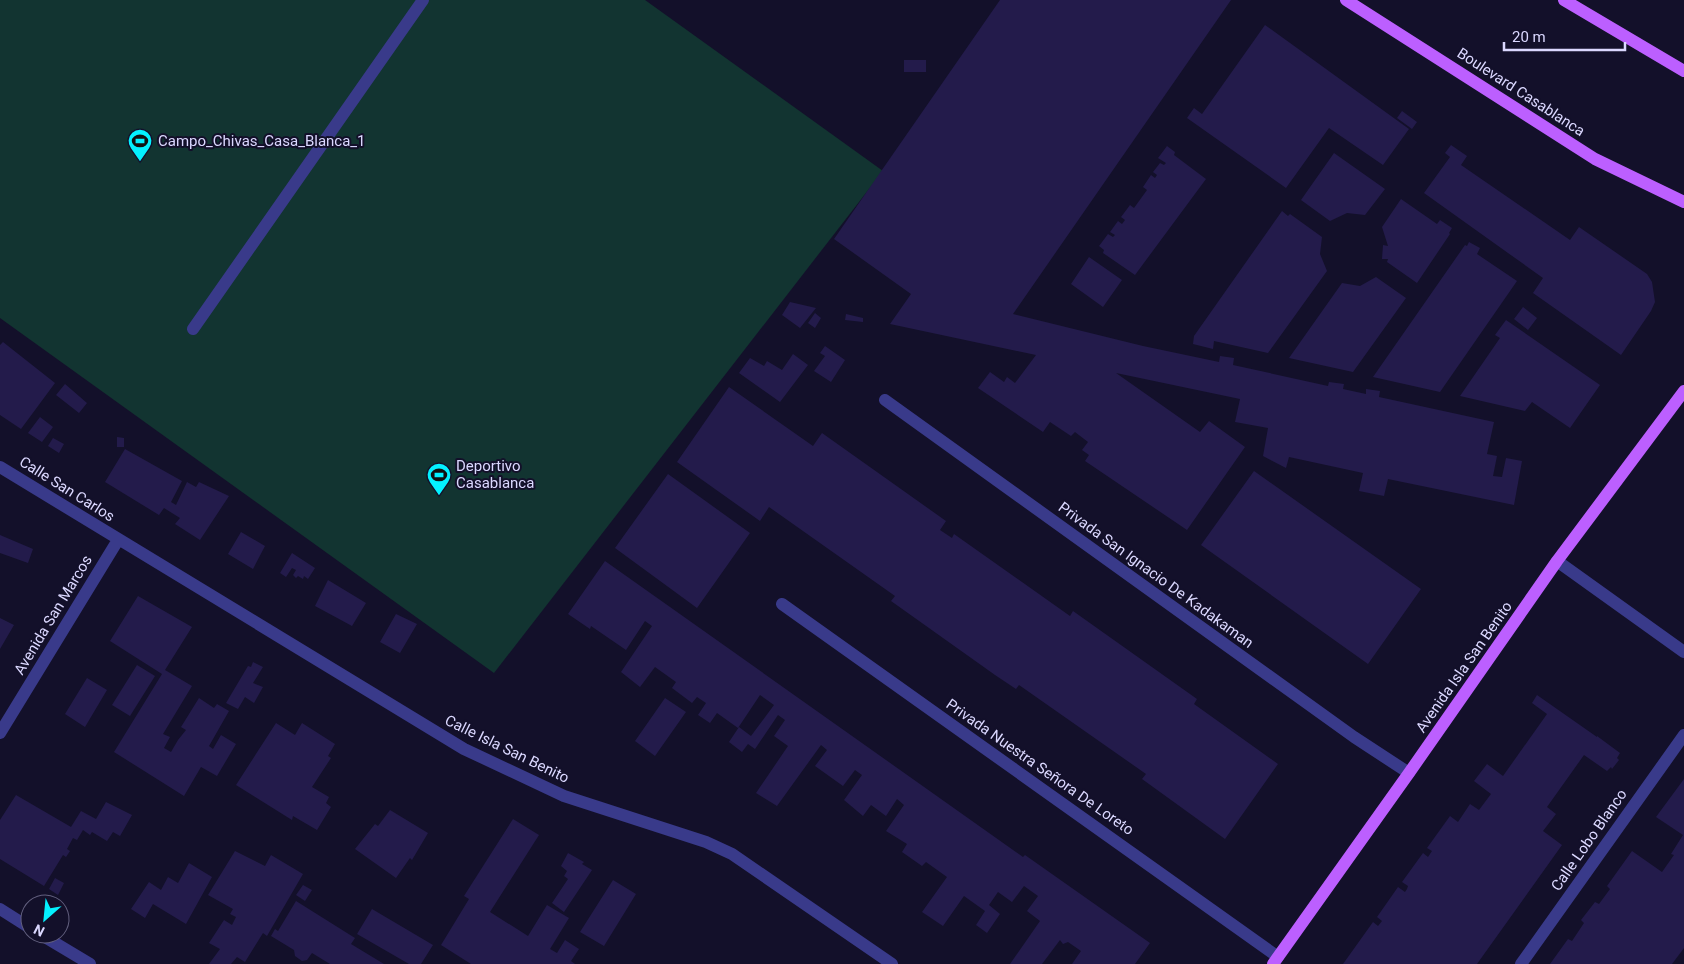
<svg xmlns="http://www.w3.org/2000/svg" width="1684" height="964" viewBox="0 0 1684 964" font-family="Roboto,sans-serif">
  <style>
    .green { fill: #123431 }
    .building { fill: #231b4b }
    .lines { fill: none; stroke-linecap: round; stroke-linejoin: round }
    .minor { stroke: #393a8a; stroke-width: 12 }
    .major { stroke: #bc5fff; stroke-width: 12 }
    .labels { text-anchor: middle; dominant-baseline: central; stroke-width: 4; stroke-linejoin: round; paint-order: stroke }
    .street-label { font-size: 15px; fill: #dbd8ff; stroke: #13102a }
    .poi-label { font-size: 15px; fill: #dbd8ff; stroke: #13102a; text-anchor: start }
  </style>
  <rect width="100%" height="100%" fill="#13102a"/>
  <path class="green" d="M 0,0 L 645,0 L 883,171 L 494,673 L 0,318 Z"/>
  <path class="building" d="M 1000,0 L 1231,0 L 1013,314 L 1143,346 L 1219,362 L 1220,356 L 1234,358 L 1233,365 L 1328,386 L 1329,382 L 1344,384 L 1343,389 L 1366,394 L 1366,389 L 1380,391 L 1379,397 L 1494,422 L 1487,454 L 1497,456 L 1493,476 L 1502,477 L 1506,458 L 1522,461 L 1514,505 L 1388,479 L 1384,496 L 1359,491 L 1363,473 L 1289,457 L 1286,468 L 1263,456 L 1268,428 L 1235,422 L 1240,399 L 1116,373 L 1200,432 L 1209,421 L 1245,447 L 1187,530 L 1085,461 L 1089,455 L 1082,450 L 1088,442 L 1075,432 L 1071,436 L 1050,422 L 1043,432 L 978,388 L 990,372 L 1004,382 L 1007,377 L 1015,383 L 1036,355 L 890,324 L 911,294 L 834,239 Z
    M 1265,25 L 1409,129 L 1383,165 L 1329,128 L 1286,188 L 1187,118 L 1194,108 L 1202,114 Z
    M 904,60 L 926,60 L 926,72 L 904,72 Z
    M 1402,111 L 1417,122 L 1412,129 L 1397,118 Z
    M 1451,145 L 1467,156 L 1461,165 L 1570,240 L 1579,227 L 1647,274 L 1652,282 L 1655,302 L 1651,311 L 1621,355 L 1533,293 L 1543,278 L 1424,193 L 1450,157 L 1445,153 Z
    M 1167,146 L 1175,152 L 1174,155 L 1206,179 L 1135,275 L 1103,253 L 1104,250 L 1099,246 L 1108,234 L 1113,237 L 1115,235 L 1110,232 L 1118,221 L 1122,224 L 1125,220 L 1121,217 L 1130,205 L 1134,208 L 1147,190 L 1143,187 L 1151,175 L 1155,178 L 1157,175 L 1153,172 L 1160,163 L 1164,165 L 1166,163 L 1158,158 Z
    M 1334,153 L 1385,189 L 1365,215 L 1347,213 L 1330,221 L 1301,200 Z
    M 1401,199 L 1437,224 L 1440,220 L 1452,228 L 1449,233 L 1450,234 L 1417,283 L 1387,262 L 1388,259 L 1382,259 L 1383,245 L 1388,246 L 1382,227 Z
    M 1282,211 L 1288,216 L 1290,214 L 1322,237 L 1320,254 L 1327,271 L 1268,353 L 1214,341 L 1213,349 L 1193,344 L 1194,336 Z
    M 1469,242 L 1480,248 L 1477,254 L 1517,281 L 1440,392 L 1373,377 L 1465,245 L 1467,246 Z
    M 1089,257 L 1122,280 L 1103,307 L 1071,284 Z
    M 1376,277 L 1406,298 L 1353,372 L 1289,358 L 1342,283 L 1360,286 Z
    M 790,302 L 816,308 L 800,328 L 782,315 Z
    M 1523,307 L 1537,318 L 1528,330 L 1514,319 Z
    M 815,313 L 821,318 L 815,328 L 808,323 Z
    M 846,314 L 863,318 L 863,322 L 845,320 Z
    M 1506,320 L 1600,385 L 1570,428 L 1532,402 L 1525,411 L 1460,396 L 1500,338 L 1495,335 Z
    M 3,342 L 55,383 L 21,429 L 0,415 L 0,345 Z
    M 825,346 L 845,360 L 831,382 L 814,371 L 825,356 L 820,353 Z
    M 793,354 L 808,365 L 780,402 L 739,373 L 750,358 L 764,366 L 767,361 L 782,370 Z
    M 65,384 L 87,403 L 79,413 L 56,395 Z
    M 729,387 L 813,446 L 822,433 L 946,521 L 940,530 L 952,538 L 954,534 L 1070,616 L 1073,611 L 1197,699 L 1194,704 L 1278,764 L 1225,839 L 1142,779 L 1146,774 L 1019,685 L 1016,689 L 995,675 L 891,601 L 895,596 L 769,507 L 760,521 L 677,462 Z
    M 40,417 L 53,427 L 42,442 L 28,433 Z
    M 117,437 L 124,438 L 124,447 L 117,447 Z
    M 53,438 L 64,444 L 59,453 L 48,446 Z
    M 125,449 L 182,481 L 171,502 L 176,505 L 187,482 L 196,487 L 199,482 L 229,496 L 200,540 L 175,524 L 180,518 L 164,508 L 159,515 L 105,482 Z
    M 1254,471 L 1421,589 L 1368,664 L 1201,545 Z
    M 668,474 L 750,533 L 697,608 L 615,548 Z
    M 241,532 L 265,546 L 253,569 L 228,554 Z
    M 0,535 L 33,549 L 28,563 L 0,553 Z
    M 292,553 L 315,568 L 308,579 L 304,576 L 303,579 L 298,576 L 296,578 L 293,575 L 296,570 L 292,568 L 286,577 L 280,573 Z
    M 605,561 L 982,828 L 1023,857 L 1025,855 L 1150,943 L 1135,964 L 1072,964 L 1081,951 L 1068,942 L 1063,944 L 1060,940 L 1042,964 L 1010,964 L 1040,921 L 1027,911 L 1038,896 L 1024,886 L 1012,902 L 998,892 L 989,905 L 1000,914 L 987,933 L 976,925 L 985,911 L 964,896 L 943,926 L 922,912 L 947,877 L 926,862 L 922,866 L 902,852 L 907,844 L 886,831 L 904,805 L 897,799 L 886,816 L 871,805 L 863,816 L 844,800 L 862,775 L 855,770 L 843,786 L 815,766 L 827,750 L 821,745 L 777,806 L 756,793 L 788,746 L 774,736 L 785,720 L 778,715 L 755,749 L 748,744 L 742,752 L 729,742 L 739,727 L 751,736 L 774,705 L 760,695 L 738,728 L 717,713 L 710,723 L 698,715 L 706,703 L 697,697 L 692,703 L 672,688 L 676,682 L 655,667 L 640,687 L 621,672 L 652,626 L 645,621 L 626,650 L 591,626 L 590,629 L 568,614 Z
    M 328,580 L 366,603 L 352,626 L 315,606 Z
    M 138,596 L 192,627 L 165,670 L 192,686 L 163,734 L 170,737 L 164,748 L 171,752 L 178,740 L 186,730 L 181,727 L 199,698 L 214,708 L 217,704 L 229,711 L 209,746 L 213,749 L 221,735 L 236,744 L 217,776 L 201,767 L 184,796 L 114,752 L 162,674 L 110,641 Z
    M 396,614 L 417,624 L 400,653 L 380,642 Z
    M 0,618 L 14,625 L 0,649 Z
    M 253,662 L 263,667 L 253,683 L 263,687 L 254,703 L 245,697 L 238,709 L 226,703 L 248,666 L 251,667 Z
    M 137,665 L 155,676 L 130,716 L 112,705 Z
    M 87,678 L 107,690 L 85,727 L 65,714 Z
    M 1537,695 L 1597,737 L 1597,736 L 1620,753 L 1617,758 L 1619,760 L 1612,769 L 1611,767 L 1607,771 L 1584,755 L 1547,807 L 1556,814 L 1543,831 L 1562,845 L 1477,964 L 1343,964 L 1373,922 L 1378,926 L 1382,921 L 1377,917 L 1398,887 L 1405,892 L 1407,889 L 1408,886 L 1402,882 L 1423,853 L 1428,857 L 1432,851 L 1427,848 L 1450,816 L 1458,822 L 1470,804 L 1479,810 L 1491,794 L 1474,781 L 1487,764 L 1503,776 L 1547,714 L 1532,703 Z
    M 665,698 L 686,712 L 655,756 L 635,741 Z
    M 276,723 L 295,735 L 302,723 L 335,744 L 328,756 L 331,758 L 312,787 L 329,797 L 326,803 L 331,807 L 317,830 L 293,816 L 292,820 L 236,785 Z
    M 1684,779 L 1684,948 L 1672,964 L 1550,964 L 1568,939 L 1572,941 L 1584,923 L 1581,920 L 1595,902 L 1599,904 L 1610,889 L 1607,886 L 1632,851 L 1662,872 L 1674,855 L 1671,854 L 1683,835 L 1656,817 Z
    M 16,795 L 71,827 L 81,811 L 96,819 L 106,802 L 132,815 L 120,836 L 113,832 L 107,841 L 92,832 L 90,835 L 83,830 L 77,840 L 73,838 L 67,849 L 70,851 L 66,857 L 63,855 L 44,886 L 0,859 L 0,820 Z
    M 390,810 L 428,833 L 412,860 L 410,858 L 396,878 L 355,849 L 375,824 L 378,826 Z
    M 513,819 L 539,835 L 490,912 L 528,936 L 547,905 L 569,918 L 550,949 L 557,953 L 565,940 L 579,949 L 571,961 L 575,964 L 471,964 L 441,945 L 469,899 L 464,896 Z
    M 235,851 L 265,866 L 271,855 L 303,874 L 267,936 L 263,933 L 245,962 L 237,957 L 231,964 L 209,964 L 220,949 L 209,943 L 224,920 L 232,925 L 236,917 L 230,914 L 233,909 L 208,895 Z
    M 568,853 L 584,862 L 582,864 L 592,870 L 564,912 L 552,903 L 568,879 L 564,876 L 567,871 L 561,866 Z
    M 189,863 L 212,877 L 186,924 L 153,904 L 145,918 L 131,909 L 149,882 L 161,890 L 168,877 L 178,883 Z
    M 55,878 L 64,883 L 58,895 L 49,889 Z
    M 613,880 L 636,894 L 604,946 L 580,932 Z
    M 303,885 L 312,890 L 305,901 L 296,895 Z
    M 296,901 L 355,938 L 351,944 L 384,964 L 330,964 L 312,953 L 307,960 L 302,961 L 295,956 L 294,950 L 271,936 L 275,929 L 278,931 Z
    M 372,909 L 433,945 L 421,964 L 409,964 L 357,934 Z"/>
  <g class="lines">
    <path class="minor" d="M 193,329 L 423,0
      M 885,400 L 1354,737 L 1409,773
      M 0,467 L 464,749 L 564,796 L 706,842 L 732,854 L 892,964
      M 1557,561 L 1684,652
      M 782,604 L 1278,957
      M 0,733 L 118,540
      M 0,909 L 30,928
      M 40,934 L 90,964
      M 1521,964 L 1684,735"/>
    <path class="major" d="M 1346,0 L 1595,159 L 1684,202
      M 1564,0 L 1684,71
      M 1273,964 L 1409,773 L 1557,561 L 1684,391"/>
  </g>
  <defs>
    <symbol id="stadium-pin" viewBox="-11 -11 22 30"><path d="M0 17L-7.5 6A9.5 9.5 0 1 1 7.5 6Z" fill="#04f1ff" stroke="#13102a"/><path d="M0-5a6.5 5 0 1 0 0 10a6.5 5 0 1 0 0-10ZM-3.5-1.8h7v3.6h-7Z" fill="#111"/></symbol>
  </defs>
  <g fill-rule="evenodd">
    <use href="#stadium-pin" x="126" y="127" width="28" height="38"/>
    <use href="#stadium-pin" x="425" y="461" width="28" height="38"/>
  </g>
  <g class="labels">
    <g class="street-label">
      <text transform="translate(1521 92) rotate(33)">Boulevard Casablanca</text>
      <text transform="translate(67 489) rotate(32)">Calle San Carlos</text>
      <text transform="translate(1156 575) rotate(36)">Privada San Ignacio De Kadakaman</text>
      <text transform="translate(53 615) rotate(-59)">Avenida San Marcos</text>
      <text transform="translate(1464 667) rotate(-55)">Avenida Isla San Benito</text>
      <text transform="translate(507 749) rotate(26)">Calle Isla San Benito</text>
      <text transform="translate(1040 767) rotate(35)">Privada Nuestra Señora De Loreto</text>
      <text transform="translate(1589 840) rotate(-55)">Calle Lobo Blanco</text>
    </g>
    <g class="poi-label">
      <text x="158" y="141">Campo_Chivas_Casa_Blanca_1</text>
      <text x="456" y="466">Deportivo<tspan x="456" dy="17">Casablanca</tspan></text>
    </g>
  </g>
  <g transform="translate(45 919) rotate(207)"><circle r="24" fill="#13102a" stroke="#63607f"/>
  <path d="M0-4L9 19L0 12L-9 19Z" fill="#04f1ff"/>
  <text y="-8" font-size="14" font-weight="bold" text-anchor="middle" fill="#dbd8ff">N</text>
  </g>
  <path d="M1504 42v8h121v-8" fill="none" stroke="#dbd8ff" stroke-width="2.5"/>
  <text x="1512" y="42" font-size="15" fill="#dbd8ff" stroke="#13102a" stroke-width="4" paint-order="stroke">20 m</text>
</svg>
